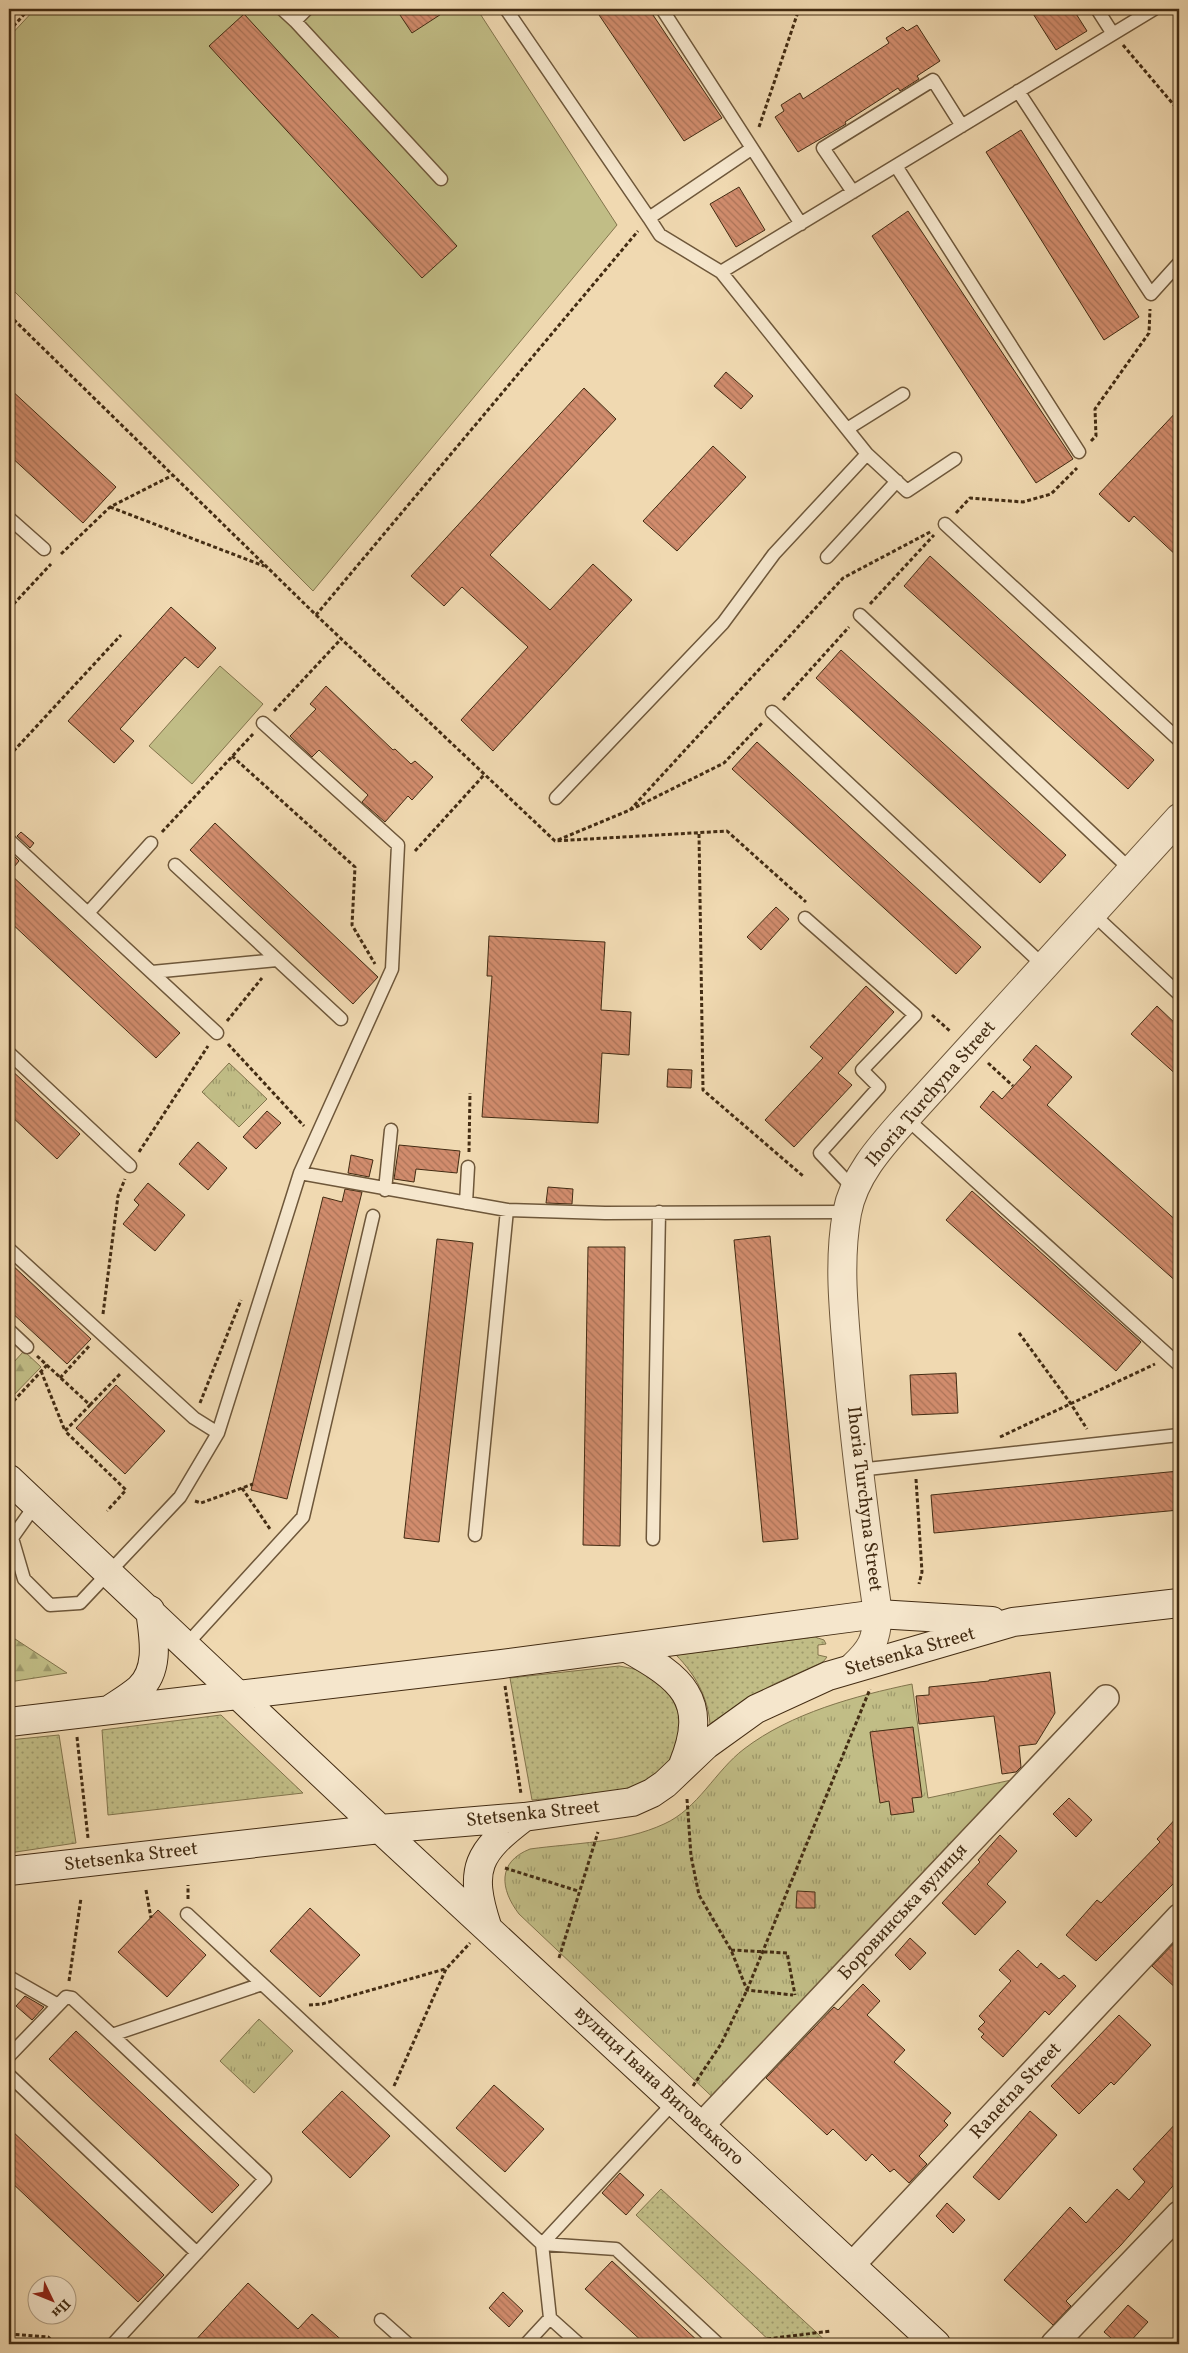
<svg xmlns="http://www.w3.org/2000/svg" width="1188" height="2353" viewBox="0 0 1188 2353" font-family="Vollkorn,serif">
  <style>
    .grass { fill: url(#grass-dots); stroke: #82744c }
    .forest { fill: url(#forest-firs); stroke: #82744c }
    .park { fill: url(#park-tufts); stroke: #82744c }
    .pitch { fill: #c1bd86; stroke: #82744c }
    .building { fill: url(#building-back-hatch); stroke: #432c13 }
    .lines { fill: none; stroke-linecap: round; stroke-linejoin: round }
    .service-casing { stroke: #6e573a; stroke-width: 15 }
    .minor-casing { stroke: #6e573a; stroke-width: 28 }
    .tertiary-casing { stroke: #6e573a; stroke-width: 30 }
    .secondary-casing { stroke: #432c13; stroke-width: 30 }
    .path { stroke: #432c13; stroke-width: 3; stroke-dasharray: 4 2.5; stroke-linecap: butt }
    .service { stroke: #f5e6cc; stroke-width: 12 }
    .minor { stroke: #f5e6cc; stroke-width: 25 }
    .tertiary { stroke: #f5e6cc; stroke-width: 28 }
    .secondary { stroke: #f5e6cc; stroke-width: 28 }
    .labels { text-anchor: middle; dominant-baseline: central; stroke-width: 4; stroke-linejoin: round; paint-order: stroke }
    .street-label { font-size: 19px; fill: #432c13; stroke: #f5e6cc }
  </style>
  <defs>
    <pattern id="grass-dots" width="8" height="8" patternUnits="userSpaceOnUse" patternTransform="scale(1.25)"><rect width="8" height="8" fill="#c1bd86"/><path d="M2 2h.1M6 6h.1" fill="none" stroke="#9e9a6c" stroke-width="1.8" stroke-linecap="round"/></pattern>
    <pattern id="forest-firs" width="22" height="20" patternUnits="userSpaceOnUse" patternTransform="scale(1.25)"><rect width="22" height="20" fill="#c1bd86"/><path d="M5 1l3.5 6h-7zM16 11l3.5 6h-7z" fill="#9e9a6c"/></pattern>
    <pattern id="park-tufts" width="24" height="20" patternUnits="userSpaceOnUse" patternTransform="scale(1.25)"><rect width="24" height="20" fill="#c1bd86"/><path d="M3 7l-1-3M5 7V3M7 7l1-3M15 17l-1-3M17 17v-4M19 17l1-3" fill="none" stroke="#9e9a6c"/></pattern>
    <pattern id="building-back-hatch" width="6" height="6" patternUnits="userSpaceOnUse" patternTransform="scale(1.25)"><rect width="6" height="6" fill="#d18c6d"/><path d="M-1 5l2 2M0 0l6 6M5-1l2 2" fill="none" stroke="#ab7358"/></pattern>
  </defs>
  <rect width="100%" height="100%" fill="#f0d9b1"/>
  <filter id="stains"><feTurbulence type="fractalNoise" baseFrequency=".004" numOctaves="4"/><feColorMatrix values="0 0 0 0 .2 0 0 0 0 .09 0 0 0 0 .02 0 0 0 .5 -.17"/></filter>
  <radialGradient id="worn" r=".72"><stop offset=".6" stop-color="#630" stop-opacity="0"/><stop offset="1" stop-color="#630" stop-opacity=".3"/></radialGradient>
  <path class="grass" d="M 815,1637 L 824,1640 L 826,1644 L 818,1645 L 818,1655 L 827,1657 L 823,1662 L 774,1684 L 743,1701 L 710,1724 C 708,1697 695,1674 676,1655 Z
    M 619,1666 C 630,1668 642,1670 651,1676 C 673,1690 687,1723 679,1747 C 675,1761 661,1774 649,1781 C 627,1795 560,1797 532,1800 L 510,1678 Z
    M 221,1715 L 303,1793 L 108,1815 L 102,1730 Z
    M 59,1735 L 76,1843 L 9,1853 L 9,1740 Z
    M 661,2189 L 829,2344 L 773,2344 L 636,2215 Z"/>
  <path class="forest" d="M 24,1351 L 41,1367 L 9,1400 L 9,1362 L 12,1364 Z
    M 9,1635 L 67,1673 L 9,1682 Z"/>
  <path class="park" d="M 229,1063 L 267,1099 L 239,1127 L 202,1092 Z
    M 912,1684 L 928,1798 L 1016,1779 L 724,2108 L 519,1914 C 500,1889 497,1862 530,1849 C 574,1843 623,1843 664,1824 C 698,1809 715,1771 744,1749 C 791,1713 855,1696 912,1684 Z
    M 259,2019 L 293,2051 L 254,2093 L 220,2061 Z"/>
  <path class="pitch" d="M 35,9 L 477,9 L 617,225 L 313,591 L 9,286 L 9,37 Z
    M 220,666 L 263,704 L 192,784 L 149,746 Z"/>
  <path class="building" d="M 396,9 L 449,9 L 412,33 Z
    M 595,9 L 649,9 L 722,118 L 684,141 Z
    M 1030,9 L 1073,9 L 1087,31 L 1056,50 Z
    M 244,14 L 457,246 L 422,278 L 209,46 Z
    M 917,25 L 940,61 L 917,76 L 919,79 L 900,91 L 898,88 L 845,122 L 846,124 L 798,152 L 775,117 L 784,111 L 781,105 L 800,93 L 803,99 L 889,43 L 886,38 L 903,27 L 907,31 Z
    M 1021,130 L 1139,317 L 1104,340 L 986,152 Z
    M 739,187 L 765,230 L 736,247 L 710,204 Z
    M 908,211 L 1073,459 L 1036,483 L 872,236 Z
    M 726,372 L 753,396 L 741,409 L 714,386 Z
    M 9,388 L 116,487 L 83,523 L 9,455 Z
    M 584,388 L 616,419 L 490,555 L 550,610 L 593,564 L 632,600 L 493,751 L 461,720 L 528,647 L 462,587 L 444,606 L 411,576 Z
    M 1179,409 L 1179,558 L 1134,516 L 1129,522 L 1099,494 Z
    M 713,446 L 746,477 L 677,551 L 643,521 Z
    M 930,556 L 1154,760 L 1128,789 L 904,586 Z
    M 171,607 L 216,648 L 198,668 L 185,657 L 120,729 L 134,741 L 114,763 L 68,721 Z
    M 841,650 L 1066,855 L 1040,883 L 816,678 Z
    M 326,686 L 393,750 L 395,749 L 411,764 L 415,761 L 433,777 L 412,800 L 408,796 L 385,822 L 362,802 L 368,795 L 319,750 L 312,757 L 290,736 L 316,709 L 310,704 Z
    M 757,742 L 981,947 L 956,974 L 732,769 Z
    M 215,823 L 378,977 L 353,1004 L 190,850 Z
    M 21,832 L 34,843 L 30,848 L 17,836 Z
    M 9,851 L 19,861 L 9,873 Z
    M 9,873 L 180,1033 L 156,1058 L 9,921 Z
    M 776,907 L 789,919 L 761,950 L 747,937 Z
    M 489,936 L 605,942 L 601,1010 L 631,1012 L 629,1055 L 602,1053 L 598,1123 L 482,1117 L 492,976 L 487,976 Z
    M 866,986 L 894,1012 L 838,1073 L 852,1085 L 794,1147 L 765,1120 L 823,1058 L 810,1047 Z
    M 1157,1006 L 1179,1027 L 1179,1077 L 1131,1034 Z
    M 1036,1045 L 1072,1077 L 1047,1105 L 1179,1223 L 1179,1284 L 980,1107 L 993,1091 L 1002,1099 L 1031,1067 L 1023,1060 Z
    M 9,1068 L 80,1134 L 57,1159 L 9,1114 Z
    M 668,1069 L 692,1070 L 691,1088 L 667,1087 Z
    M 267,1111 L 281,1123 L 256,1149 L 243,1137 Z
    M 198,1142 L 227,1168 L 208,1190 L 179,1164 Z
    M 399,1145 L 460,1151 L 457,1173 L 416,1169 L 414,1182 L 394,1179 Z
    M 351,1155 L 373,1160 L 369,1177 L 348,1173 Z
    M 148,1183 L 185,1215 L 155,1251 L 123,1224 L 139,1205 L 134,1200 Z
    M 548,1187 L 573,1189 L 572,1204 L 546,1203 Z
    M 345,1189 L 362,1192 L 287,1499 L 251,1490 L 323,1197 L 342,1202 Z
    M 972,1191 L 1141,1342 L 1116,1371 L 946,1220 Z
    M 770,1236 L 798,1539 L 763,1542 L 734,1240 Z
    M 437,1239 L 473,1243 L 439,1542 L 404,1538 Z
    M 588,1247 L 625,1247 L 620,1546 L 583,1545 Z
    M 9,1262 L 91,1339 L 67,1364 L 9,1310 Z
    M 956,1373 L 958,1413 L 912,1415 L 910,1375 Z
    M 116,1385 L 165,1431 L 125,1474 L 76,1428 Z
    M 1179,1471 L 1179,1510 L 934,1533 L 931,1495 Z
    M 1050,1672 L 1055,1713 L 1036,1744 L 1019,1746 L 1021,1767 L 1016,1772 L 1002,1774 L 994,1716 L 919,1724 L 916,1696 L 929,1695 L 929,1687 L 989,1681 L 989,1680 Z
    M 913,1727 L 922,1797 L 912,1798 L 914,1812 L 891,1815 L 889,1801 L 880,1803 L 870,1732 Z
    M 1069,1798 L 1092,1820 L 1076,1837 L 1053,1814 Z
    M 1179,1815 L 1179,1878 L 1096,1961 L 1066,1935 L 1097,1900 L 1101,1903 L 1160,1842 L 1157,1839 Z
    M 1000,1835 L 1017,1851 L 987,1884 L 1006,1902 L 975,1935 L 942,1903 L 980,1862 L 978,1860 Z
    M 797,1891 L 815,1892 L 815,1908 L 796,1908 Z
    M 310,1908 L 360,1955 L 320,1997 L 270,1951 Z
    M 158,1910 L 206,1955 L 167,1997 L 118,1952 Z
    M 910,1938 L 926,1953 L 910,1970 L 895,1955 Z
    M 1179,1938 L 1179,1991 L 1152,1966 Z
    M 1018,1950 L 1037,1968 L 1041,1963 L 1059,1979 L 1064,1975 L 1076,1986 L 1049,2015 L 1045,2011 L 1003,2057 L 981,2037 L 984,2034 L 978,2029 L 985,2022 L 979,2016 L 1011,1981 L 999,1970 Z
    M 863,1984 L 880,2001 L 867,2015 L 905,2050 L 894,2062 L 951,2113 L 944,2121 L 948,2125 L 919,2156 L 927,2164 L 909,2183 L 894,2169 L 890,2172 L 872,2154 L 866,2161 L 833,2129 L 827,2135 L 766,2078 L 834,2007 L 838,2010 Z
    M 25,1996 L 44,2007 L 32,2020 L 16,2006 Z
    M 1119,2015 L 1151,2045 L 1114,2085 L 1111,2082 L 1079,2114 L 1051,2086 Z
    M 76,2031 L 239,2185 L 212,2213 L 49,2059 Z
    M 494,2085 L 544,2129 L 505,2172 L 456,2128 Z
    M 342,2091 L 390,2136 L 350,2178 L 302,2132 Z
    M 1030,2111 L 1057,2135 L 999,2200 L 973,2177 Z
    M 1179,2120 L 1179,2179 L 1121,2245 L 1066,2301 L 1071,2306 L 1053,2325 L 1004,2280 L 1070,2207 L 1086,2223 L 1117,2189 L 1129,2200 L 1145,2182 L 1133,2169 Z
    M 9,2128 L 164,2275 L 138,2302 L 9,2180 Z
    M 620,2173 L 644,2195 L 626,2215 L 602,2193 Z
    M 947,2203 L 965,2220 L 953,2233 L 936,2216 Z
    M 612,2261 L 701,2344 L 645,2344 L 585,2289 Z
    M 248,2283 L 298,2329 L 312,2314 L 346,2344 L 192,2344 Z
    M 503,2292 L 523,2311 L 509,2327 L 489,2308 Z
    M 1128,2305 L 1148,2322 L 1128,2344 L 1118,2344 L 1104,2332 Z"/>
  <g class="lines">
    <defs>
      <path id="service" d="M 282,9 L 295,21 L 307,9
        M 506,9 L 649,218 L 751,149
        M 662,9 L 801,224
        M 1097,9 L 1113,34
        M 295,21 L 441,179
        M 1018,91 L 1151,294 L 1179,263
        M 896,166 L 1079,452
        M 853,192 L 823,148 L 933,80 L 962,126
        M 649,218 L 660,235 L 721,272 L 867,454 L 907,491 L 955,459
        M 721,272 L 1154,9
        M 847,429 L 903,394
        M 9,518 L 44,549
        M 945,524 L 1179,740
        M 827,557 L 897,481
        M 860,615 L 1131,870
        M 772,712 L 1044,966
        M 556,798 L 723,623 L 774,554 L 867,454
        M 9,840 L 217,1033
        M 175,865 L 341,1019
        M 88,913 L 151,843
        M 1092,913 L 1179,994
        M 805,918 L 915,1015 L 862,1070 L 879,1087 L 820,1153 L 855,1190
        M 152,972 L 277,960
        M 9,1053 L 130,1166
        M 906,1118 L 1178,1364
        M 300,1173 L 507,1210 L 605,1213 L 847,1212
        M 385,1190 L 391,1130
        M 466,1203 L 468,1167
        M 9,1249 L 194,1418 L 218,1433
        M 9,1330 L 27,1347
        M 858,1470 L 1179,1435
        M 36,1504 L 12,1538 L 24,1579 L 50,1605 L 80,1603 L 180,1497 L 218,1433 L 300,1173 L 392,969 L 398,845 L 263,723
        M 475,1535 L 507,1210
        M 653,1539 L 659,1212
        M 186,1645 L 303,1517 L 373,1216
        M 187,1914 L 542,2244 L 616,2249 L 718,2344
        M 9,1977 L 58,2005
        M 112,2035 L 265,2179 L 113,2344
        M 9,2056 L 66,1997 L 72,1998 L 112,2035 L 262,1984
        M 9,2075 L 197,2253
        M 550,2318 L 579,2344
        M 381,2320 L 408,2344
        M 526,2344 L 550,2318 L 542,2244 L 675,2101"/>
      <path id="minor" d="M 701,2126 L 1106,1698
        M 852,2265 L 1179,1917
        M 1054,2344 L 1179,2214"/>
      <path id="tertiary" d="M 853,1667 C 872,1649 876,1641 878,1614 C 866,1531 855,1447 848,1363 C 844,1313 838,1262 847,1213 C 854,1175 882,1145 906,1118 L 1179,818"/>
      <path id="secondary" d="M 9,1479 L 380,1829 L 936,2344
        M 627,1648 C 681,1678 710,1699 683,1765
        M 112,1708 C 121,1702 131,1696 139,1689 C 161,1669 153,1635 150,1610
        M 9,1722 L 502,1664 L 878,1614 L 992,1621
        M 9,1871 L 380,1829 L 524,1817 L 632,1802 L 652,1793 L 665,1784 L 706,1745 L 756,1709 L 828,1676 L 1013,1622 L 1179,1603
        M 487,1926 C 468,1868 478,1852 524,1817"/>
    </defs>
    <use href="#service" class="service-casing"/>
    <use href="#minor" class="minor-casing"/>
    <use href="#tertiary" class="tertiary-casing"/>
    <use href="#secondary" class="secondary-casing"/>
    <path class="path" d="M 9,31 L 29,9
      M 1123,45 L 1179,111
      M 759,127 L 799,9
      M 9,315 L 316,615 L 638,231
      M 1091,441 L 1096,436 L 1095,409 L 1149,333 L 1150,309
      M 110,507 L 264,566
      M 956,513 L 970,498 L 1023,502 L 1051,494 L 1077,468
      M 61,554 L 110,507 L 173,475
      M 870,604 L 934,535
      M 9,609 L 51,564
      M 316,615 L 555,841 L 727,831 L 806,902
      M 783,700 L 849,627
      M 274,711 L 341,639
      M 9,756 L 121,635
      M 232,756 L 355,867 L 352,925 L 375,964
      M 630,810 L 724,763 L 762,723
      M 162,832 L 253,734
      M 699,834 L 703,1090 L 803,1176
      M 558,840 L 630,810 L 843,578 L 932,531
      M 415,851 L 484,775
      M 932,1015 L 951,1032
      M 227,1021 L 262,978
      M 228,1044 L 304,1126
      M 988,1063 L 1013,1086
      M 139,1152 L 208,1046
      M 469,1152 L 470,1093
      M 103,1314 L 118,1196 L 125,1179
      M 1019,1333 L 1071,1404 L 1087,1429
      M 37,1356 L 90,1405 L 65,1431 L 126,1490 L 107,1511
      M 41,1371 L 65,1431
      M 60,1378 L 90,1345
      M 200,1403 L 241,1300
      M 90,1405 L 121,1373
      M 9,1406 L 47,1365
      M 1000,1437 L 1155,1364
      M 916,1479 L 922,1572 L 919,1584
      M 242,1488 L 270,1529
      M 195,1501 L 201,1503 L 253,1484
      M 505,1686 L 521,1794
      M 77,1737 L 88,1838
      M 687,1799 L 691,1856 L 699,1895 L 731,1950 L 747,1990 L 793,1995
      M 505,1868 L 578,1891
      M 146,1890 L 151,1918
      M 188,1899 L 188,1885
      M 731,1950 L 787,1953 L 795,1995
      M 559,1958 L 598,1832
      M 69,1981 L 81,1898
      M 309,2005 L 322,2004 L 445,1969
      M 394,2086 L 446,1969 L 470,1943
      M 693,2086 L 721,2044 L 747,1990 L 870,1689
      M 9,2334 L 48,2337 L 56,2344
      M 735,2343 L 831,2331"/>
    <use href="#service" class="service"/>
    <use href="#minor" class="minor"/>
    <use href="#tertiary" class="tertiary"/>
    <use href="#secondary" class="secondary"/>
  </g>
  <g class="labels">
    <g class="street-label">
      <text transform="translate(931 1094) rotate(-49)">Ihoria Turchyna Street</text>
      <text transform="translate(864 1499) rotate(83)">Ihoria Turchyna Street</text>
      <text transform="translate(910 1652) rotate(-16)">Stetsenka Street</text>
      <text transform="translate(533 1814) rotate(-6)">Stetsenka Street</text>
      <text transform="translate(131 1857) rotate(-7)">Stetsenka Street</text>
      <text transform="translate(903 1912) rotate(-47)">Боровинська вулиця</text>
      <text transform="translate(659 2086) rotate(43)">вулиця Івана Виговського</text>
      <text transform="translate(1016 2091) rotate(-47)">Ranetna Street</text>
    </g>
  </g>
  <rect width="1188" height="2353" fill="none" stroke="#f0d9b1" stroke-width="30"/>
  <rect x="10" y="10" width="1168" height="2333" fill="none" stroke="#432c13" stroke-width="2.5"/>
  <rect x="15" y="15" width="1158" height="2323" fill="none" stroke="#432c13"/>
  <g transform="translate(52 2300) rotate(133)"><circle r="24" fill="#f5e6cc" stroke="#ae9c82"/>
  <path d="M0-4L9 19L0 12L-9 19Z" fill="#8f2418"/>
  <text y="-8" font-size="14" font-weight="bold" text-anchor="middle" fill="#432c13">Пн</text>
  </g>
  <rect width="100%" height="100%" filter="url(#stains)"/>
  <rect width="100%" height="100%" fill="url(#worn)"/>
</svg>
